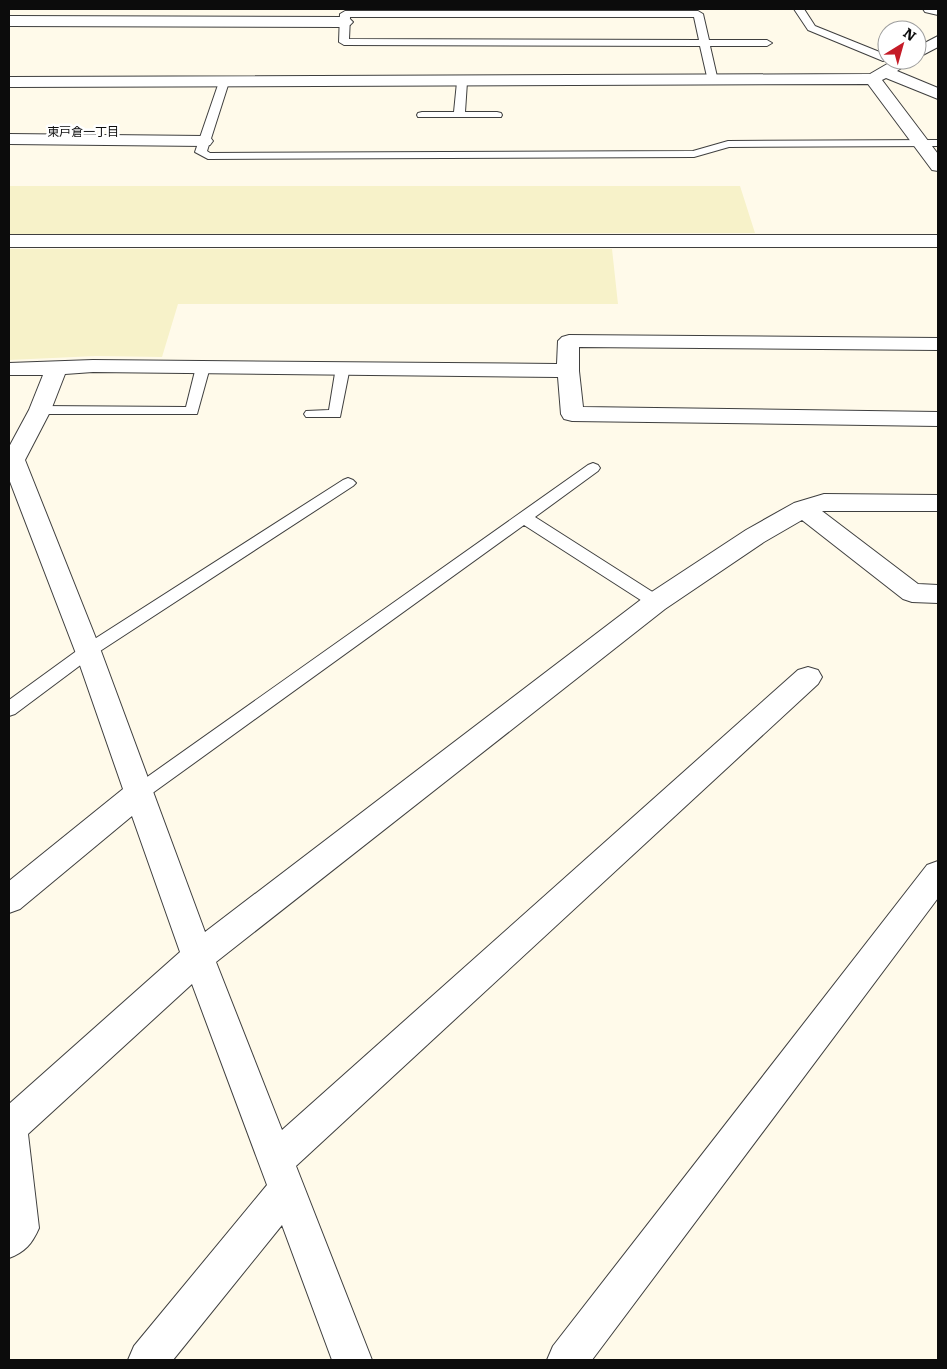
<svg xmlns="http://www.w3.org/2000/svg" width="947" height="1369" viewBox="0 0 947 1369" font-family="Literata,'Noto Sans JP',serif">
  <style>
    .farmland { fill: #f7f2c9 }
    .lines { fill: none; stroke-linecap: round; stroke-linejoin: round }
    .lane-casing { stroke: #3f3f3f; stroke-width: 2 }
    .street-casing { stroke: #3f3f3f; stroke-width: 2 }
    .lane { fill: #fff; fill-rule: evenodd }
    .street { fill: #fff; fill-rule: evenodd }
    .labels { text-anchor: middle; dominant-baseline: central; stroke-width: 5; stroke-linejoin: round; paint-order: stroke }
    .far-neighbourhood-label { font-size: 12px; fill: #0c0c0c; stroke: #fff }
  </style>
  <rect width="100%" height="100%" fill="#fffaea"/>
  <path class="farmland" d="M 9,186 L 740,186 L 755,233 L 9,234 Z
    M 9,249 L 612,249 L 618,304 L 178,304 L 162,357 L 96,356 L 9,360 Z"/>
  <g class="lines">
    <defs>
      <path id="lane" d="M 794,9 L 804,9 L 815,26 L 887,55 L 887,60 L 891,60 L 883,61 L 808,30 Z
        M 345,11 L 698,11 L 703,14 L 709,40 L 767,40 L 772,43 L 767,46 L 710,46 L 718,81 L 713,84 L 708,81 L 700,46 L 344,45 L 339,42 L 340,14 ZM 350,17 L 694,17 L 699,40 L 349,39 Z
        M 224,79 L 229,82 L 207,151 L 210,153 L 693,151 L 728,141 L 938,140 L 938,146 L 729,147 L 694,157 L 208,159 L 195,152 L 219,82 Z
        M 462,79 L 467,82 L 465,112 L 497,112 L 501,113 L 502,115 L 501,117 L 418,117 L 417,115 L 418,113 L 422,112 L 454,112 L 457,82 Z
        M 203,363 L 210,367 L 197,414 L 40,414 L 35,413 L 33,410 L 35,407 L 40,406 L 186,407 L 196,367 Z
        M 343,363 L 350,367 L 340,417 L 306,417 L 304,414 L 306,411 L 329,410 L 336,367 Z
        M 593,463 L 598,465 L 600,468 L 598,471 L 535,517 L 662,598 L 664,602 L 662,606 L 656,608 L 650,606 L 524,525 L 147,797 L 140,800 L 133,797 L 131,792 L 133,787 L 588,465 Z
        M 348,478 L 353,480 L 356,483 L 353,486 L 94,655 L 15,714 L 9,716 L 9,700 L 82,647 L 343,480 Z"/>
      <path id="street" d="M 923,9 L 938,9 L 938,15 L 925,12 Z
        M 9,16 L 345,17 L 350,19 L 353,22 L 350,25 L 345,27 L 9,26 Z
        M 938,36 L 938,47 L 917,58 L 917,47 Z
        M 894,60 L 913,60 L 897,71 L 938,88 L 938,99 L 886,78 L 882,80 L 938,154 L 938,171 L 932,170 L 868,84 L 9,87 L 9,77 L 870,74 Z
        M 9,134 L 204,136 L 210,137 L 213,141 L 210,145 L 204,146 L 9,144 Z
        M 9,235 L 938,235 L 938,247 L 9,247 Z
        M 569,335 L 938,338 L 938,350 L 579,347 L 579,371 L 583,407 L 938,412 L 938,426 L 572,421 L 564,419 L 561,414 L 558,377 L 93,372 L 65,374 L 51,410 L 25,460 L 101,651 L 205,932 L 647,595 L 746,530 L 794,503 L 824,494 L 938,495 L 938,511 L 822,511 L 918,584 L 938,585 L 938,603 L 912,602 L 903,599 L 802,520 L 764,542 L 665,609 L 216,962 L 282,1130 L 798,670 L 808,667 L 818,670 L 822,677 L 818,684 L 296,1166 L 372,1360 L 332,1360 L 282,1225 L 173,1360 L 128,1360 L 134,1346 L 267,1185 L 192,984 L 28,1134 L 39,1228 C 32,1244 25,1252 9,1258 L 9,1104 L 180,952 L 132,816 L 20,909 L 9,913 L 9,881 L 123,789 L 75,651 L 9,479 L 9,447 L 29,410 L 43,375 L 9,375 L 9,363 L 93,360 L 557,364 L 558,341 L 562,337 Z
        M 938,861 L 938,898 L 592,1360 L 547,1360 L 553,1346 L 927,865 Z"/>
    </defs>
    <use href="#lane" class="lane-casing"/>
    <use href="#street" class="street-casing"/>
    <use href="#lane" class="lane"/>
    <use href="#street" class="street"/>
  </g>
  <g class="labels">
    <g class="far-neighbourhood-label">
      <text x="83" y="131">東戸倉一丁目</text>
    </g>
  </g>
  <rect width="947" height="1369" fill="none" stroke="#0c0c0c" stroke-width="20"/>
  <g transform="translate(902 45) rotate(37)"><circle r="24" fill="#ffffff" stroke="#9e9e9e"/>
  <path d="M0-4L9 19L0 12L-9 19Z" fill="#c51b27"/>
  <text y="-8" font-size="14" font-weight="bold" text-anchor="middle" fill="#0c0c0c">N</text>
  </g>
</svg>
